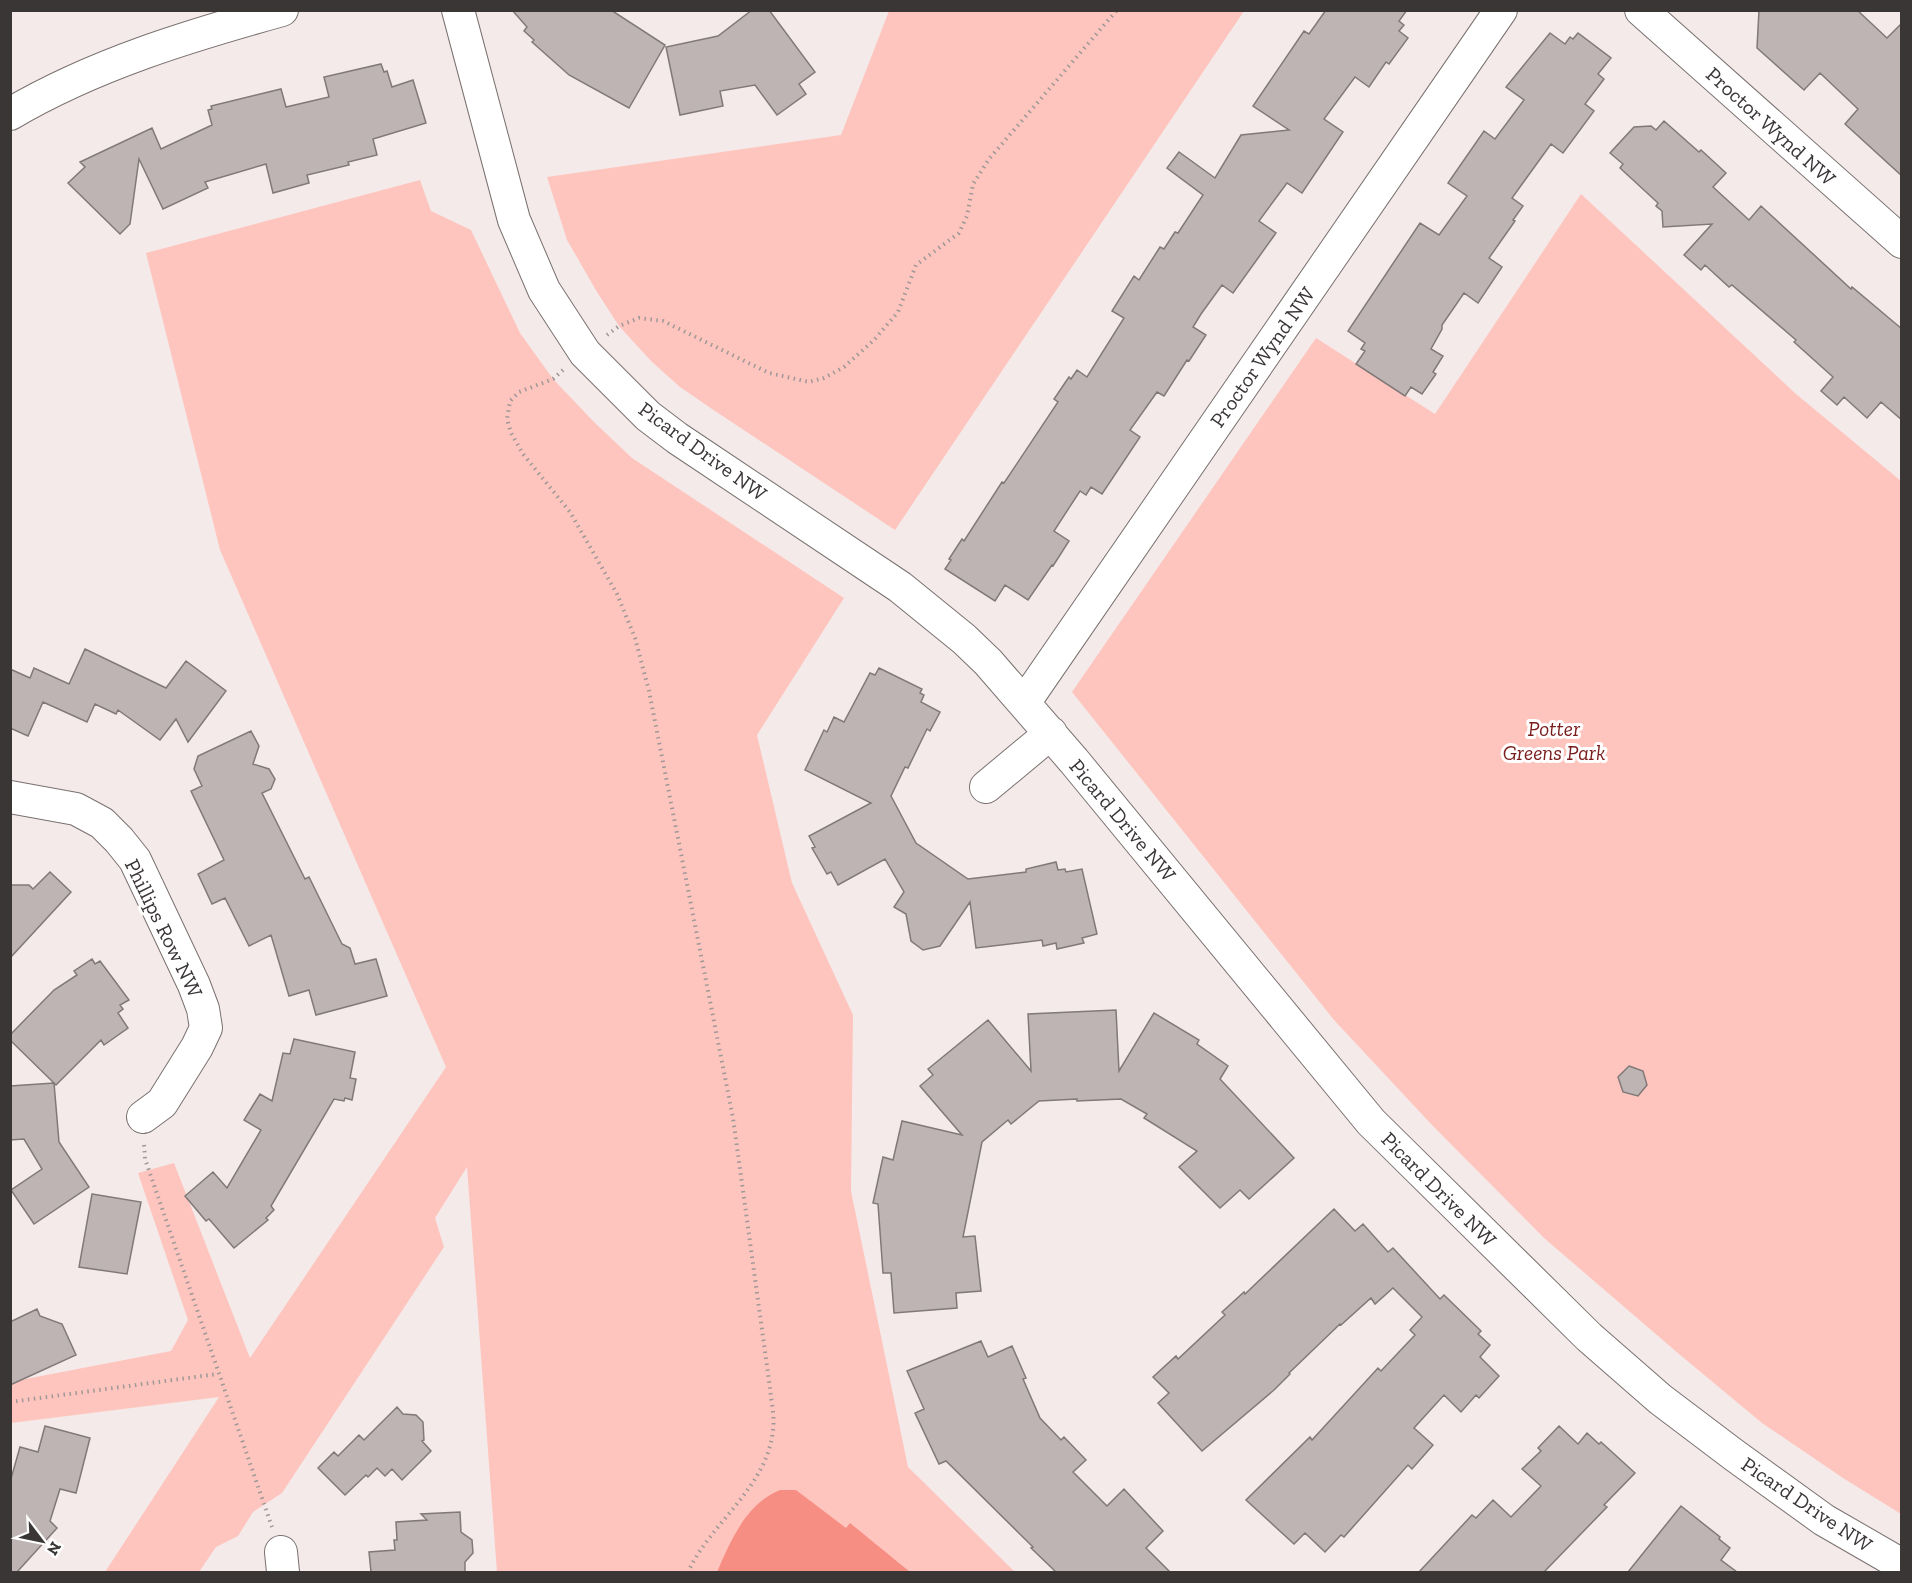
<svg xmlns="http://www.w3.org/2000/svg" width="1912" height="1583" viewBox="0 0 1912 1583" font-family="'Zilla Slab',serif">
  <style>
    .green { fill: #fec5be }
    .water { fill: #f78e84 }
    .building { fill: #bdb4b3; stroke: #817978; stroke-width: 1.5 }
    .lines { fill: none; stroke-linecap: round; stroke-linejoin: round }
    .minor-casing { stroke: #797170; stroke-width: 34 }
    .path { stroke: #9f9897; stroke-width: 4; stroke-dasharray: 1.5 4.5; stroke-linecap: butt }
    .minor { stroke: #fff; stroke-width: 32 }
    .labels { text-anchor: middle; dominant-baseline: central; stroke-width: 6; stroke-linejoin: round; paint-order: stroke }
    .street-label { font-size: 21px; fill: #3a3636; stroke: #fff }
    .park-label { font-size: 21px; font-style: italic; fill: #791c1b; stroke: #fff }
  </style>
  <rect width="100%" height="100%" fill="#f4eae9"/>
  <path class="green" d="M 889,11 L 1244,11 L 895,530 L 712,409 L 680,387 L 651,361 L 619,326 L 597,292 L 567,240 L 547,177 L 841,135 Z
    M 420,180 L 431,211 L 471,230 L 520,333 L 553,379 L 594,422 L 632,458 L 844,598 L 757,735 L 792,883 L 853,1015 L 851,1191 L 908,1467 L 1015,1572 L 497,1572 L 467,1167 L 435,1218 L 444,1247 L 282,1493 L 253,1512 L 238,1536 L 216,1547 L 199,1572 L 105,1572 L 219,1397 L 11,1423 L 10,1382 L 171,1351 L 188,1320 L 138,1173 L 174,1163 L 250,1358 L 446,1067 L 220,550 L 146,253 Z
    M 1581,194 L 1796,394 L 1901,481 L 1901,1514 L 1843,1478 L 1762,1423 L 1679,1354 L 1544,1238 L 1432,1125 L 1334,1020 L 1072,692 L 1316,338 L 1435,414 Z"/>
  <path class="water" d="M 780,1490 L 796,1490 L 846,1528 L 850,1523 L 910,1572 L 717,1572 C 731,1540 746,1504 780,1490 Z"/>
  <path class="building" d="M 512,10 L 611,10 L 665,45 L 629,108 L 569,75 L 532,42 L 534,40 L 524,31 L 527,27 Z
    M 752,10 L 769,10 L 815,72 L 799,84 L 806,94 L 777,115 L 755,85 L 720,91 L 723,106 L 680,115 L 666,47 L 718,36 Z
    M 1326,10 L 1407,10 L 1399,21 L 1404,25 L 1399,31 L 1408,38 L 1389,64 L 1386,62 L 1369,87 L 1355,77 L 1324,119 L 1343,132 L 1302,193 L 1287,183 L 1259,221 L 1276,233 L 1233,293 L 1222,285 L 1201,314 L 1193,327 L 1206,335 L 1189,361 L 1187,360 L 1164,396 L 1157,392 L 1130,430 L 1140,437 L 1102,494 L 1091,487 L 1086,495 L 1080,491 L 1054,531 L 1069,541 L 1053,566 L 1052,565 L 1028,600 L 1005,585 L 995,601 L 945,569 L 951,560 L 949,559 L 962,539 L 964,541 L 1002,482 L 1004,483 L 1058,402 L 1054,399 L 1069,377 L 1071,379 L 1077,370 L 1087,377 L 1124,318 L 1112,311 L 1134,276 L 1139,280 L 1160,247 L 1164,249 L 1175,232 L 1178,233 L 1203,195 L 1167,168 L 1179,152 L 1215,178 L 1241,135 L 1289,130 L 1253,106 L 1304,31 L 1309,34 Z
    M 1759,10 L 1857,10 L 1887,38 L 1902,23 L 1902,176 L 1845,124 L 1858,109 L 1820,73 L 1804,90 L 1757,48 Z
    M 1550,33 L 1565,44 L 1570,37 L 1573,39 L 1578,33 L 1611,58 L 1598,74 L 1604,79 L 1585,104 L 1594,111 L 1563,153 L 1551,144 L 1512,198 L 1523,206 L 1513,220 L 1515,221 L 1489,258 L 1502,267 L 1478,303 L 1464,293 L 1442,325 L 1442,329 L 1431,349 L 1443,356 L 1433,372 L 1436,374 L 1422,394 L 1411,387 L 1405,396 L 1356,364 L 1365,351 L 1361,349 L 1365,343 L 1348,331 L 1420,223 L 1439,235 L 1467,196 L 1448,183 L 1484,131 L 1495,139 L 1524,100 L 1506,87 Z
    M 381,64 L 384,72 L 387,71 L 392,87 L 413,80 L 426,123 L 373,139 L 377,155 L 348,162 L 349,165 L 307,175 L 309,183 L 273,193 L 266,164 L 205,182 L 208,188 L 163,209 L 139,159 L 130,224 L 120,234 L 68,183 L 85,167 L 80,162 L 152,128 L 161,149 L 212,125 L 208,110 L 212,109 L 211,106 L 281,89 L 286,107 L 329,97 L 324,77 Z
    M 1664,121 L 1699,152 L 1701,150 L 1726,173 L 1713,187 L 1749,220 L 1761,206 L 1851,289 L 1852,287 L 1902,329 L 1902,420 L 1881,402 L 1867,418 L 1844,397 L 1837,405 L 1821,391 L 1833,377 L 1794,342 L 1796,340 L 1732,285 L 1729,287 L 1705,265 L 1701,270 L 1684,255 L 1712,224 L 1663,227 L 1662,211 L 1656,206 L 1658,203 L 1620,168 L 1623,164 L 1610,153 L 1634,127 L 1651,126 L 1656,130 Z
    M 85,649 L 166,688 L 186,661 L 226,691 L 188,742 L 176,719 L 160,740 L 118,710 L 116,714 L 95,704 L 87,722 L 43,702 L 28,736 L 10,728 L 10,669 L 30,678 L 34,668 L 69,684 Z
    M 879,668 L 922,689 L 920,693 L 924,695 L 921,702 L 940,712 L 930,731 L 927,729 L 908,768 L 905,767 L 891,796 L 916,843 L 968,879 L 1026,872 L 1026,869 L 1056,862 L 1058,870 L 1065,869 L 1066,872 L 1082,869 L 1097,934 L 1082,938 L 1084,943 L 1057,949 L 1056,943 L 1043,946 L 1042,940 L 976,948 L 970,902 L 940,946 L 923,950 L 911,941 L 906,914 L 894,907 L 904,892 L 885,859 L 838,885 L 831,872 L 827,874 L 812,848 L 815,847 L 809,836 L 871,803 L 805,770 L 824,730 L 827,732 L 834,717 L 844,722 L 870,673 L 875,675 Z
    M 251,731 L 259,746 L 253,764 L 269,769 L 275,779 L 271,789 L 262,793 L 305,879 L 309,877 L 342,944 L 350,948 L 355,964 L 376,959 L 387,996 L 316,1015 L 309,990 L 289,996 L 271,935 L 249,946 L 225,898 L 212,904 L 198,874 L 224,860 L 191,791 L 202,786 L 194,769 L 198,756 Z
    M 50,872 L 71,892 L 10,958 L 10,885 L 29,885 L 33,889 Z
    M 92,959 L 95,964 L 100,961 L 129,1000 L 120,1005 L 123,1009 L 118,1013 L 128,1028 L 104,1045 L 101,1040 L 56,1085 L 10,1040 L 10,1035 L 54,990 L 77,975 L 74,971 Z
    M 1116,1010 L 1119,1071 L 1154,1013 L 1199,1040 L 1197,1044 L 1228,1066 L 1220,1079 L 1294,1158 L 1249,1199 L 1240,1190 L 1220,1208 L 1179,1167 L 1197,1151 L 1144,1118 L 1147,1114 L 1121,1099 L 1077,1101 L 1077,1099 L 1039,1101 L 1011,1124 L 1008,1120 L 982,1142 L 963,1237 L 975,1236 L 981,1291 L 956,1293 L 957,1308 L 894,1313 L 891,1273 L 883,1273 L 878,1204 L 873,1203 L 883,1157 L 893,1160 L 902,1121 L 962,1135 L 920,1086 L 933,1075 L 928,1069 L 988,1020 L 1031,1071 L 1028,1014 Z
    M 294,1039 L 355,1052 L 350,1078 L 356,1079 L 352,1100 L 345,1098 L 344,1101 L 334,1099 L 271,1206 L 274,1210 L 266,1218 L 268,1220 L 234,1248 L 209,1219 L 206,1221 L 185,1196 L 213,1172 L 227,1188 L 261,1130 L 244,1120 L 260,1094 L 272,1101 L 283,1053 L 290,1054 Z
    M 1629,1066 L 1643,1071 L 1647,1085 L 1638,1096 L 1623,1092 L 1618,1077 Z
    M 54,1083 L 59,1142 L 89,1187 L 34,1224 L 11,1190 L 42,1169 L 24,1139 L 10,1140 L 10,1086 Z
    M 92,1194 L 141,1202 L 127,1274 L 79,1267 Z
    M 1334,1209 L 1355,1231 L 1363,1224 L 1388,1252 L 1393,1248 L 1440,1299 L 1444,1295 L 1481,1331 L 1478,1334 L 1490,1345 L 1480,1357 L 1499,1376 L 1479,1398 L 1476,1395 L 1461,1412 L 1444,1395 L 1414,1428 L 1433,1445 L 1412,1469 L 1408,1465 L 1344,1537 L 1341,1535 L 1325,1552 L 1305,1533 L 1294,1544 L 1246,1500 L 1310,1437 L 1312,1440 L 1378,1368 L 1381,1371 L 1415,1335 L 1410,1330 L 1422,1317 L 1393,1288 L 1375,1304 L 1371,1298 L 1341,1325 L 1340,1324 L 1289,1373 L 1290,1374 L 1274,1390 L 1202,1451 L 1158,1403 L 1169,1393 L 1153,1377 L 1176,1356 L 1178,1359 L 1225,1315 L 1222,1312 L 1244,1292 L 1245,1294 Z
    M 37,1309 L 40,1316 L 62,1324 L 76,1355 L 10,1385 L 10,1322 Z
    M 981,1341 L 988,1357 L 1012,1346 L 1026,1378 L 1023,1379 L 1040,1418 L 1061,1440 L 1064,1437 L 1086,1460 L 1073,1472 L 1107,1506 L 1124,1489 L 1163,1531 L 1146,1548 L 1170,1572 L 1056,1572 L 1031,1548 L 1033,1547 L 946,1461 L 939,1464 L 915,1413 L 924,1409 L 907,1371 Z
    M 397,1407 L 403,1414 L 416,1415 L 423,1422 L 424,1440 L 422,1441 L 431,1451 L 402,1480 L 392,1469 L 385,1476 L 377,1468 L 368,1477 L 366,1475 L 345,1495 L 318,1468 L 334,1452 L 338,1456 L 359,1435 L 364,1440 Z
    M 45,1426 L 90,1438 L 76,1493 L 60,1489 L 50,1521 L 57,1528 L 17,1572 L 10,1572 L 10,1482 L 20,1447 L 38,1452 Z
    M 1559,1426 L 1578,1444 L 1587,1433 L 1599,1444 L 1601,1442 L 1635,1473 L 1604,1505 L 1607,1507 L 1544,1572 L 1419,1572 L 1472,1515 L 1476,1518 L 1493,1500 L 1511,1517 L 1541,1486 L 1522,1469 L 1541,1451 L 1538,1448 Z
    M 1681,1506 L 1720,1537 L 1719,1539 L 1730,1548 L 1721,1560 L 1737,1572 L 1628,1572 Z
    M 460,1512 L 461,1532 L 472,1540 L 473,1553 L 465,1562 L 465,1572 L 371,1572 L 369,1552 L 395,1550 L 394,1540 L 397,1540 L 396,1522 L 427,1520 L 421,1514 Z"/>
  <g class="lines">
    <defs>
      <path id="minor" d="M 458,10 L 514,220 L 544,290 L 585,353 L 648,416 L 677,438 L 900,587 L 964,639 L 988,662 L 1074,761 L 1371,1122 L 1589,1337 L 1660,1399 L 1734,1455 L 1824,1520 L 1902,1565
        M 1641,10 L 1902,242
        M 10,114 C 95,64 189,36 282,10
        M 1024,703 L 1501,10
        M 986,787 L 1051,733
        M 10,797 L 76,809 L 102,823 L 119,840 L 135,860 L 194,985 L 203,1009 L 206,1028 L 197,1047 L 162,1103 L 143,1117
        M 281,1552 L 283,1572"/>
    </defs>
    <use href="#minor" class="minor-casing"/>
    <path class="path" d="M 607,335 L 619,326 L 639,318 L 663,321 L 769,373 L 809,382 L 824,378 L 844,367 L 874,340 L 898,312 L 916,265 L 959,233 L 967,216 L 973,184 L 989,159 L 1117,10
      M 563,370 L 553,379 L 519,392 L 510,401 L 507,419 L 511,433 L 523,454 L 570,512 L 617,594 L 635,638 L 649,691 L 733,1118 L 770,1388 C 771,1401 775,1416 773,1430 C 767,1488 711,1522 688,1572
      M 144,1145 L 145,1159 L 272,1527
      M 10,1402 L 217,1374"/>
    <use href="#minor" class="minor"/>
  </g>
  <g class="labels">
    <g class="street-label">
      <text transform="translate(1771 126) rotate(42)">Proctor Wynd NW</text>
      <text transform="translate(1262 357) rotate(-55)">Proctor Wynd NW</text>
      <text transform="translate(703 451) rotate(36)">Picard Drive NW</text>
      <text transform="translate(1123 820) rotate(50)">Picard Drive NW</text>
      <text transform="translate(164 928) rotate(64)">Phillips Row NW</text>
      <text transform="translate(1439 1189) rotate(45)">Picard Drive NW</text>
      <text transform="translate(1807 1504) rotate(34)">Picard Drive NW</text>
    </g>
    <g class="park-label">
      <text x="1554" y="728">Potter<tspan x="1554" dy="24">Greens Park</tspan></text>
    </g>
  </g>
  <rect width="1912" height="1583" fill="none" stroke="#3a3636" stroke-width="24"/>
  <g transform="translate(42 1541) rotate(122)" stroke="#ffffff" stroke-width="4.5" paint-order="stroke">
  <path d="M0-4.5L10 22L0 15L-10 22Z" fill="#3a3636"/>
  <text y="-9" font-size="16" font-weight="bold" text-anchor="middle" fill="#3a3636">N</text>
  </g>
</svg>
